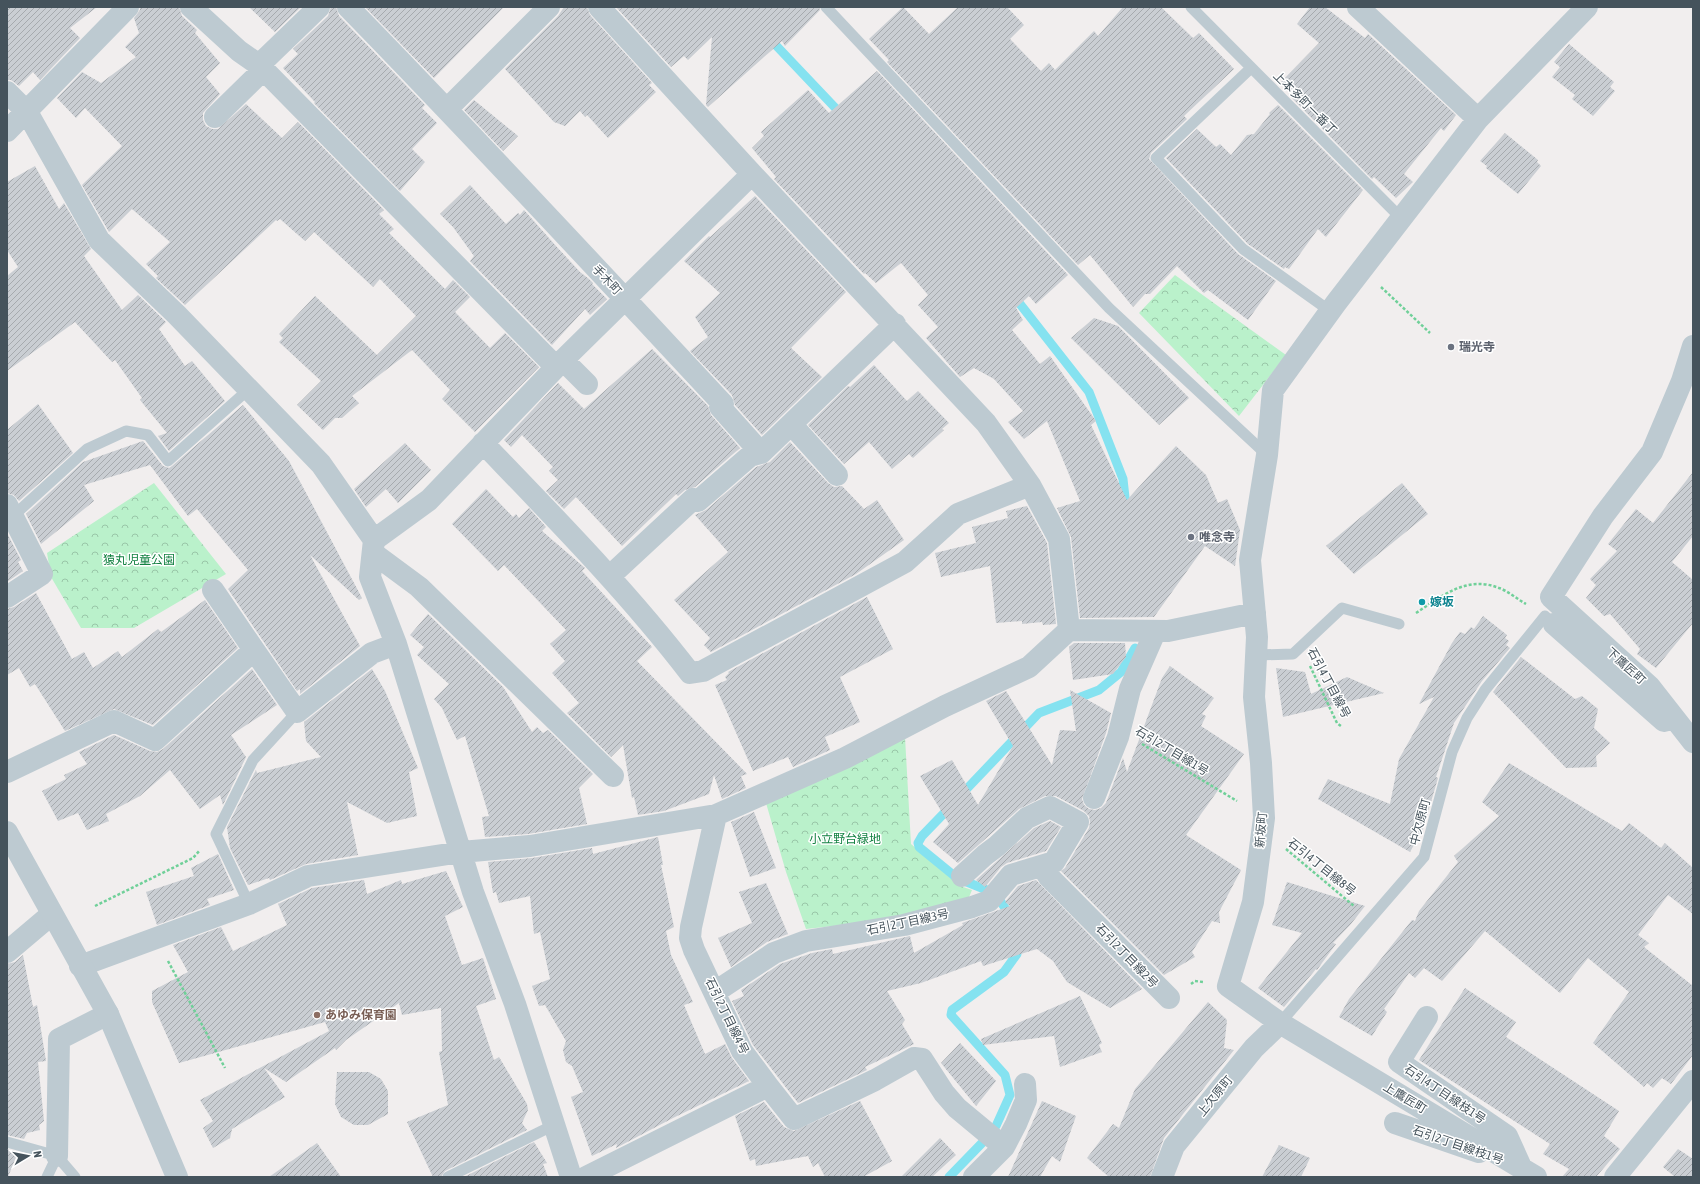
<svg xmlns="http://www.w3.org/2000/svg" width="1700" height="1184" viewBox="0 0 1700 1184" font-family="'Asap Condensed','Noto Sans JP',sans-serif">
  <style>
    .park { fill: url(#park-crowns) }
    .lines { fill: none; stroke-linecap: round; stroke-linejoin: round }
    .stream { stroke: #85e2f0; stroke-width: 9 }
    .building { fill: url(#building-hatch) }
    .path { stroke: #70d099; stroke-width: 2.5; stroke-dasharray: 3 2; stroke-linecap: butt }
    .service { stroke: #bdcad1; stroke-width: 11 }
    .minor { stroke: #bdcad1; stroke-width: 22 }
    .tertiary { stroke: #bdcad1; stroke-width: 22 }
    .worship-dot { fill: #6b7280; stroke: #fff; stroke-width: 1.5 }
    .culture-dot { fill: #0f9aa8; stroke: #fff; stroke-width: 1.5 }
    .education-dot { fill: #8d6e63; stroke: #fff; stroke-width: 1.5 }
    .labels { text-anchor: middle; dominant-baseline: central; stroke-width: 3; stroke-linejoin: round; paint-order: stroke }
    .street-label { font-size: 12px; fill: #45535c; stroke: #fff }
    .worship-label { font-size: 12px; font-weight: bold; fill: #5b616d; stroke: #fff; text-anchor: start }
    .park-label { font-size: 12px; fill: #128141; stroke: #fff }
    .culture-label { font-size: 12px; font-weight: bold; fill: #0d838f; stroke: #fff; text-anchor: start }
    .education-label { font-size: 12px; font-weight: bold; fill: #785e54; stroke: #fff; text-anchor: start }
  </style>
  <defs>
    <pattern id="park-crowns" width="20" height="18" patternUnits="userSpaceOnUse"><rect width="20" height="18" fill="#baf1cb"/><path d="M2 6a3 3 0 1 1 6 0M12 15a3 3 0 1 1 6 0" fill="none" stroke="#99c6a8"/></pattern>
    <pattern id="building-hatch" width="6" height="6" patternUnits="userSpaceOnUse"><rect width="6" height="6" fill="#caced3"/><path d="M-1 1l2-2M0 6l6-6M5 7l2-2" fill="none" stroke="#a6aaae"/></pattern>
  </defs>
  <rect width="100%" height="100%" fill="#f1eeee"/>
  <path class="park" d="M 1175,275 L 1286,355 L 1239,416 L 1139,313 Z
    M 154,483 L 226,574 L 134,628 L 81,628 L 51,577 L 47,553 Z
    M 905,737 L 911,844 L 960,886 L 972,890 L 967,902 L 899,919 L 806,929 L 786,872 L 766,803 Z"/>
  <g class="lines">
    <path class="stream" d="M 769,38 L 843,116
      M 1013,295 L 1089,392 L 1123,479 L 1126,507
      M 959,797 L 1039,713 L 1099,690 L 1121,672 L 1135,648
      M 951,806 L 922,836 L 918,843 L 919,847 L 957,878 L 989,891
      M 999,899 L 1011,917
      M 996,1126 L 1010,1095 L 1005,1075 L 951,1015 L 952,1010 L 1004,972 L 1017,954 L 1018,945
      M 949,1177 L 983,1142"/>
  </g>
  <path class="building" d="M 7,7 L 97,7 L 70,28 L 80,38 L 40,80 L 33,72 L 19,86 L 11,80 L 7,80 Z
    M 140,7 L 179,7 L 182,16 L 197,30 L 195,33 L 220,63 L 206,77 L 220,94 L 203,113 L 203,120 L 206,126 L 212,129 L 218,129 L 246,104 L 282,138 L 298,122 L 384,210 L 379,214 L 394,229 L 389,233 L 445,289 L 453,280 L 470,297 L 455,312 L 490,348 L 505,333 L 539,367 L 475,432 L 442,399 L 450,390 L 412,350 L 352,396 L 359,403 L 342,418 L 335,418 L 323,430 L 297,405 L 321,381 L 279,342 L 283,338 L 279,334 L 315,296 L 377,355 L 416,316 L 380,279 L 373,287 L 314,232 L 305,241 L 280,219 L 277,221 L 276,220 L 185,305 L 156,278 L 158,276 L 146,264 L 170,242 L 132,209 L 109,232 L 82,185 L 122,146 L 85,108 L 76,118 L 57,98 L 82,72 L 101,83 L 136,57 L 125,47 L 139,33 L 134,18 L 140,10 Z
    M 249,7 L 301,7 L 275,32 Z
    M 331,7 L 336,7 L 339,16 L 425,105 L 422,108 L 437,123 L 412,149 L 425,162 L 400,191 L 314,103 L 315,102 L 283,68 L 298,54 L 293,49 L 328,16 Z
    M 365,7 L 504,7 L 434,78 Z
    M 564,7 L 587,7 L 590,15 L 652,83 L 649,85 L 656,92 L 608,138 L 587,115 L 585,117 L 580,111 L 565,126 L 554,122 L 505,69 L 558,16 Z
    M 616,7 L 819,7 L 820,10 L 785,46 L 782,41 L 708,107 L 706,105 L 712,37 L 688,60 L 684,56 L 671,67 Z
    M 903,7 L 929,34 L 958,7 L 1007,7 L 1024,25 L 1010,39 L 1041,71 L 1049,63 L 1055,70 L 1094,31 L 1098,36 L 1123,7 L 1161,7 L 1193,38 L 1199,33 L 1234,69 L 1184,116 L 1187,119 L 1151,153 L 1149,159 L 1238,254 L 1276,281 L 1248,320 L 1208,290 L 1204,293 L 1177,266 L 1150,294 L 1145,294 L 1133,307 L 1090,255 L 1078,265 L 887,62 L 889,60 L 869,39 Z
    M 1310,7 L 1325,7 L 1365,38 L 1368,34 L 1456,115 L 1444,131 L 1441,128 L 1404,174 L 1413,182 L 1396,198 L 1374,177 L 1372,179 L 1289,95 L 1292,93 L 1281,82 L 1319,43 L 1297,24 Z
    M 1569,44 L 1614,82 L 1610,87 L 1615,91 L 1593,116 L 1572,99 L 1575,95 L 1552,77 L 1560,67 L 1554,62 Z
    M 877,71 L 1068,275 L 1036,304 L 1029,296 L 1016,308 L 1023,320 L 1012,330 L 1040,364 L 1050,356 L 1096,421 L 1091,425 L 1127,500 L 1176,446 L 1206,475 L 1218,503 L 1227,499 L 1240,530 L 1235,566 L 1205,546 L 1154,617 L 1080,618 L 1071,537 L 1057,508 L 1080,501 L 1047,421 L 1024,439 L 1008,422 L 1023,411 L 994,379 L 974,368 L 960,377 L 926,338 L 938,327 L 918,305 L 928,295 L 901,263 L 876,283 L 865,273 L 864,274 L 774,179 L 776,177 L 752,148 L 764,136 L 761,132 L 808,90 L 829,113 Z
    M 474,100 L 518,136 L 503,151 L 464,110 Z
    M 1278,105 L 1363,190 L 1326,237 L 1318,229 L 1289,269 L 1285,267 L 1284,269 L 1248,244 L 1166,158 L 1197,129 L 1216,147 L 1220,144 L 1231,155 L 1247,135 L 1254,134 L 1270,114 L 1269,113 Z
    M 1505,133 L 1538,160 L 1537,162 L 1541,166 L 1518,194 L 1486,168 L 1487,166 L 1480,161 Z
    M 35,166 L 59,209 L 64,203 L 91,249 L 84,256 L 122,310 L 138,295 L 166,322 L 159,329 L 185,366 L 192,361 L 225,401 L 169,451 L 158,436 L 167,433 L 140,400 L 142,398 L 115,360 L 112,362 L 75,322 L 7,371 L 7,276 L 18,267 L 7,250 L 7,182 Z
    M 470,185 L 506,224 L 518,213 L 520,215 L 524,210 L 556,246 L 580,272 L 589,279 L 593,283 L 592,284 L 607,299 L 590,315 L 585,309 L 552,345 L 470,261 L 474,256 L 453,227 L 440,214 Z
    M 755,196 L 846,292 L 791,348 L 822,377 L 762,435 L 735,405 L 732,395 L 690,351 L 708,337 L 695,317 L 720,293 L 684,261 L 709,236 L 710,237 Z
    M 1094,318 L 1118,326 L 1189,398 L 1159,425 L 1071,338 Z
    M 652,349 L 708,406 L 711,415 L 740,448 L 695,487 L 685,490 L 678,496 L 676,494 L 622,546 L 576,497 L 564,509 L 546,491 L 558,480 L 549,471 L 553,467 L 522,435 L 511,447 L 504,440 L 558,383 L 584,409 Z
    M 874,365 L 907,401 L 918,391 L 949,423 L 942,429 L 944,430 L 913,458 L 909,454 L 892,469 L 869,442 L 844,464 L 808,425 L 848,386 L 850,387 Z
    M 38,404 L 73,453 L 19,501 L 14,495 L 7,493 L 7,430 Z
    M 243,405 L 289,461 L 362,598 L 359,600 L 310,555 L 360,646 L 300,694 L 300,689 L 297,691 L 228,589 L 248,570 L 197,509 L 188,516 L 150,465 L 84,485 L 94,501 L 41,544 L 26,514 L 83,462 L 143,441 L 163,466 L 169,468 L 172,466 Z
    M 790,442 L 828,483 L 834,487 L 842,486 L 864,509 L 877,500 L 904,540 L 856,574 L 711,652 L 704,645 L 710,638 L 674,600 L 728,552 L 695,515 L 706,510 L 756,467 L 770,462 Z
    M 405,443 L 431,470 L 398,503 L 386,489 L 366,507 L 354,489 Z
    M 1693,472 L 1693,536 L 1672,562 L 1693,580 L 1693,623 L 1656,668 L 1637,654 L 1640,649 L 1610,614 L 1604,616 L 1586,598 L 1596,585 L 1590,579 L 1617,551 L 1608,544 L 1636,509 L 1653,523 Z
    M 1402,483 L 1428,514 L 1354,574 L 1326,546 Z
    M 486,489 L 513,517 L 516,514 L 519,518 L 529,508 L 546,527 L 542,531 L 585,568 L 582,571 L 652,647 L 637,661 L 747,774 L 741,776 L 746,788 L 722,799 L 714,775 L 709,794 L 664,811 L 638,815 L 634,797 L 632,798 L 623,745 L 611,757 L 567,713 L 579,703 L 552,673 L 565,661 L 550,644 L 566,630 L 504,565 L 498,571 L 452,524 Z
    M 1027,506 L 1047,543 L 1056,624 L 1043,625 L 1042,622 L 1022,624 L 1022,621 L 996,623 L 990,566 L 941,577 L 935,553 L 976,543 L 972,527 L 1008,518 L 1006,511 Z
    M 7,533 L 21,560 L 18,562 L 23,571 L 7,582 Z
    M 36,593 L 72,659 L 84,652 L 93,668 L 118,651 L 122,657 L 158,629 L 161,632 L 205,600 L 238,648 L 153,725 L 114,709 L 65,731 L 35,684 L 30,687 L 19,668 L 7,675 L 7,609 L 14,607 Z
    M 867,597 L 893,649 L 840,677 L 860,722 L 825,737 L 830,750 L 793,767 L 788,757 L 753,771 L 715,685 L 727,680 L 725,677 L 729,673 L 728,672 Z
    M 428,614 L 503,687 L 532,732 L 537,727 L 543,733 L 548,730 L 593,774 L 579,788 L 587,824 L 528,834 L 485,837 L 482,817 L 489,816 L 465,736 L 457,740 L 442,708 L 434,699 L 449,684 L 417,655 L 424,647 L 410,635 Z
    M 1483,616 L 1507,635 L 1505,638 L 1509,641 L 1506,645 L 1510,648 L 1482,681 L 1454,723 L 1436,777 L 1438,778 L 1423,829 L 1410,852 L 1318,799 L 1328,779 L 1390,804 L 1399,759 L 1434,697 L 1419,704 L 1452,643 L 1460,632 L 1465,634 L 1471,627 L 1474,629 Z
    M 1074,643 L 1125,643 L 1126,657 L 1113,674 L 1073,680 L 1069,647 Z
    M 1521,657 L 1575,699 L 1582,696 L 1598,709 L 1594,728 L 1610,743 L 1596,756 L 1597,767 L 1566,768 L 1493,692 Z
    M 1170,666 L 1214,698 L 1202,714 L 1206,716 L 1201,726 L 1244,754 L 1186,835 L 1241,870 L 1219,912 L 1220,923 L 1212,921 L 1192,952 L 1195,957 L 1164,975 L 1061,871 L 1065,868 L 1089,828 L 1090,822 L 1089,816 L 1084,811 L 1056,796 L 1045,796 L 1019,809 L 958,863 L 933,842 L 949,824 L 920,776 L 952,760 L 978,805 L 1013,746 L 986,701 L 1006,691 L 1052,765 L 1060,730 L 1076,731 L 1070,690 L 1111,713 L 1106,733 L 1082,799 L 1084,805 L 1089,809 L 1095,810 L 1101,808 L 1106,803 L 1123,758 L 1127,772 L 1162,678 Z
    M 1276,668 L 1305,672 L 1311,694 L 1347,677 L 1384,693 L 1283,717 Z
    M 252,669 L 277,705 L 231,735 L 246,757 L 223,805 L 220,795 L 200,809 L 170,770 L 140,796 L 106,814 L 109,821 L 87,830 L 78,813 L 58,821 L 42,791 L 66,779 L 64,775 L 87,764 L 79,752 L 114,735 L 150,751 L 157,752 L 163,749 Z
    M 372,669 L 385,691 L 418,768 L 409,772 L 417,816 L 387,823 L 347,802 L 358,855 L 306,864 L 270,880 L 269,878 L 248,885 L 230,848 L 227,827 L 256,770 L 257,773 L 321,757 L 306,741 L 304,722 Z
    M 1509,763 L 1622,831 L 1629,823 L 1661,848 L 1665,843 L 1693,868 L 1693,914 L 1668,895 L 1638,935 L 1649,943 L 1644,947 L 1693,986 L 1693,1055 L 1671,1084 L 1662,1078 L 1653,1088 L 1647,1083 L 1644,1087 L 1593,1043 L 1629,992 L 1588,958 L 1560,993 L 1485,931 L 1442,981 L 1424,968 L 1415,978 L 1409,973 L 1384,1009 L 1387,1012 L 1372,1036 L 1339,1017 L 1349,999 L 1412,920 L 1415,921 L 1419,911 L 1458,862 L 1454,856 L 1499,816 L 1482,802 Z
    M 754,812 L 776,868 L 750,877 L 731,822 Z
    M 1050,821 L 1061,827 L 1046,851 L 1007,863 L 1001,867 L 985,887 L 976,880 L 1034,828 Z
    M 658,837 L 663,865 L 661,865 L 674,927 L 666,931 L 671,955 L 693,1002 L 684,1005 L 705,1054 L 725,1044 L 732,1058 L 749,1081 L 673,1118 L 616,1148 L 617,1144 L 592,1156 L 571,1097 L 583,1092 L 572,1066 L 566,1062 L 563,1050 L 566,1041 L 545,1005 L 539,1006 L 532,986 L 550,979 L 540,932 L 534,934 L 530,896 L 499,903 L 496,892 L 493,893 L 488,862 L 532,858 L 592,848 L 593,854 Z
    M 218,854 L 234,890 L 207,899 L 210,905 L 157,925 L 146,892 L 194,876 L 191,868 Z
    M 446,871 L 463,907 L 445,916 L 462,965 L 483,958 L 496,999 L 476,1006 L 494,1060 L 499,1057 L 527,1104 L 528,1110 L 522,1123 L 527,1130 L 445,1171 L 441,1177 L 433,1177 L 407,1122 L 448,1105 L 439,1052 L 442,1051 L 441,1008 L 402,1015 L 399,1003 L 346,1040 L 336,1050 L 335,1048 L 286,1082 L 264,1068 L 285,1097 L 232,1129 L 230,1138 L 213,1148 L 203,1128 L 213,1121 L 200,1100 L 329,1031 L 325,1022 L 179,1063 L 152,1002 L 152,991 L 188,972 L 173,945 L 221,927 L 233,951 L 287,925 L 278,904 L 312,888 L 364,880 L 367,894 L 401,880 L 402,884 Z
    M 1036,880 L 1142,989 L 1110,1008 L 1067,982 L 1053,961 L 1037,949 L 983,966 L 981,961 L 921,983 L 887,991 L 905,1020 L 902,1024 L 914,1044 L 865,1067 L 867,1070 L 798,1103 L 753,1045 L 732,1001 L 744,996 L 741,990 L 780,964 L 812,953 L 832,949 L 833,954 L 910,936 L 914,953 L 963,925 L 962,923 L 1010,906 L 1005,902 L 1018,886 Z
    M 1287,882 L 1365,906 L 1351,924 L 1333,943 L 1336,944 L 1322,963 L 1317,970 L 1316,969 L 1284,1007 L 1258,988 L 1302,933 L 1272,925 Z
    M 766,883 L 788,934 L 767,942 L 731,967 L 718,938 L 752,923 L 739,892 Z
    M 23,955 L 33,1007 L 37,1005 L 46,1061 L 38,1062 L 44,1121 L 39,1125 L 40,1130 L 27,1133 L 24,1139 L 7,1135 L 7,964 L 15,962 Z
    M 1465,988 L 1516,1022 L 1506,1037 L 1619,1111 L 1604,1136 L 1620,1149 L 1596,1177 L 1562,1177 L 1569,1169 L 1543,1154 L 1550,1144 L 1419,1060 Z
    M 1080,996 L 1102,1043 L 1099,1045 L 1102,1052 L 1060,1067 L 1054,1036 L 983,1045 L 981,1039 Z
    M 1208,1002 L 1227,1020 L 1224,1048 L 1234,1050 L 1164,1138 L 1150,1177 L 1109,1177 L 1087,1158 L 1113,1124 L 1119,1128 L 1135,1089 Z
    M 960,1043 L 996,1081 L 976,1106 L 941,1063 Z
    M 337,1072 L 369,1072 L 381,1079 L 388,1091 L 388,1114 L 368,1125 L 354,1125 L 341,1117 L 335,1104 Z
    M 860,1101 L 892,1161 L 863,1177 L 825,1177 L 818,1163 L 813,1167 L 808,1156 L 756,1166 L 755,1159 L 750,1161 L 735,1116 L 764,1102 L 784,1127 L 794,1131 Z
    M 1042,1101 L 1076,1116 L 1060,1162 L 1052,1156 L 1040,1177 L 1008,1177 Z
    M 940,1138 L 956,1155 L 932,1177 L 901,1177 Z
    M 534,1142 L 547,1163 L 543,1164 L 548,1177 L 464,1177 Z
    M 317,1143 L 341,1177 L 269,1177 Z
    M 1279,1145 L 1310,1158 L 1301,1177 L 1262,1177 Z
    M 7,1149 L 18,1152 L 8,1177 L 7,1177 Z
    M 1678,1149 L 1693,1159 L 1693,1177 L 1675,1177 L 1663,1167 Z"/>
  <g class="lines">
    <path class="path" d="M 1381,287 L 1430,333
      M 1416,613 C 1442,596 1467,575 1499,588 C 1508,591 1517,599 1526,604
      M 1310,666 L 1337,723 L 1342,727
      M 1142,744 L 1237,801
      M 1286,849 L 1354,906
      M 95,906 L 193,858 L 200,850
      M 168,961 L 225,1068
      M 1191,984 L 1195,981 L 1203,982"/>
    <path class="service" d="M 826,7 L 1109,308 L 1267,455
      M 1191,7 L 1401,218
      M 1251,68 L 1156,158 L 1243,249 L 1330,311
      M 12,517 L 87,449 L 126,431 L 148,435 L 168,461 L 249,389
      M 1257,655 L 1293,654 L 1342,608 L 1399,624
      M 249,904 L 216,834 L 253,760 L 297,712
      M 1280,1023 L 1424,857 L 1452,752 L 1467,718 L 1485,690 L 1545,616 L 1554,624
      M 7,1142 L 57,1156 L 75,1177
      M 47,1177 L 57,1156
      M 448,1177 L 554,1125"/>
    <path class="minor" d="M 191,7 L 239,51 L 259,65 L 556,367
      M 348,7 C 475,137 599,271 723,404 L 720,407 L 761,453
      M 599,7 L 752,174 L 986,423 L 1030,485 L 1059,539 L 1069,630
      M 1358,7 L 1478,119
      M 259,65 L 319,7
      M 7,92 L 27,112 L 99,240 L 177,315 L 321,464 L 374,540 L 370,577 L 396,644 L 473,892 L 515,1004 L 571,1177
      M 447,109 L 549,7
      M 215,117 L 264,69
      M 7,131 L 128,7
      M 1693,346 L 1682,381 L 1652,452 L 1603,516 L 1551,597 L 1650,687 L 1693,742
      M 563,360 L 587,384
      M 792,425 L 837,475
      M 483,443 C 555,518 627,591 690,673 L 703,671 L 905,562 L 958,514 L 1030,485
      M 7,505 L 42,574 L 7,597
      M 374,540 L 429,500 L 563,360 L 752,174
      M 373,553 L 419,587 L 613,776
      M 610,576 L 693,499 L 698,501 L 750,456 L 761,453 L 895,324
      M 213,590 L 254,650
      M 1554,624 L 1664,721
      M 7,772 L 114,721 L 155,740 L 254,650 L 297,712 L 372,653 L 396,644
      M 1094,798 L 1118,737 L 1130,689 L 1155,632
      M 1042,866 L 1049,877 L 1169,998
      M 7,952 L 52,914
      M 80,966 L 249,904 L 308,876 L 461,852 L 530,846 L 716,815 L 845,758 L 945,706 L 1029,667 L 1069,630 L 1168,631 L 1255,613
      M 715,992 L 774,953 L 806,941 L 904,925 L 972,907 L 989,901 L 1011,875 L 1054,862 L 1078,822 L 1050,807 L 1027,818 L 997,846 L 985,855 L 962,876
      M 1427,1017 L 1399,1062 L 1507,1136 L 1521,1167
      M 768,1086 L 794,1119 L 875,1080 L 914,1058 L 922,1059 L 944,1093 L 957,1108 L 1004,1147
      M 1395,1123 L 1479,1152
      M 57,1156 L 59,1039 L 108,1014
      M 586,1177 L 768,1086 L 742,1051 L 694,950 L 690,938 L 691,927 L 716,815
      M 974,1177 L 1004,1147 L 1016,1124 L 1026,1100 L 1025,1084
      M 1162,1177 L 1174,1146 L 1254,1048 L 1280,1023
      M 1536,1177 L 1280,1023 L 1228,986 L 1253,902 L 1264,818 L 1261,763 L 1254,697 L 1257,637 L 1250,560 L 1267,455 L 1273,390 L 1336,303 L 1478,119 L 1587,7
      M 1615,1177 L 1693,1081"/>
    <path class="tertiary" d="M 7,832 L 108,1014 L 177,1177"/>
  </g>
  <g class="worship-dot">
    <circle cx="1451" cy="347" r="4"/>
    <circle cx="1191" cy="537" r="4"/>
  </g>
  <circle class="culture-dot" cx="1422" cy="602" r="4"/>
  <circle class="education-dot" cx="317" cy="1015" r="4"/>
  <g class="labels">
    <g class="street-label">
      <text transform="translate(1305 103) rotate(45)">上本多町一番丁</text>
      <text transform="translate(607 280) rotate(47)">手木町</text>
      <text transform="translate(1626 666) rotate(42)">下鷹匠町</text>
      <text transform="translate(1329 683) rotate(62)">石引4丁目線号</text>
      <text transform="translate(1172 751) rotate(31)">石引2丁目線1号</text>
      <text transform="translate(1420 822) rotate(-75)">中欠原町</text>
      <text transform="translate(1261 830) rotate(-85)">新坂町</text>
      <text transform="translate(1322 867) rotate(39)">石引4丁目線8号</text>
      <text transform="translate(908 922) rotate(-12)">石引2丁目線3号</text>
      <text transform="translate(1127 956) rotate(46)">石引2丁目線2号</text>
      <text transform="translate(727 1016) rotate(64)">石引2丁目線4号</text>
      <text transform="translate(1445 1094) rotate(34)">石引4丁目線枝1号</text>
      <text transform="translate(1215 1096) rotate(-51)">上欠原町</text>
      <text transform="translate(1405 1098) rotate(31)">上鷹匠町</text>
      <text transform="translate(1458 1145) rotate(19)">石引2丁目線枝1号</text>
    </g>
    <g class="worship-label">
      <text x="1459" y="347">瑞光寺</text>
      <text x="1199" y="537">唯念寺</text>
    </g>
    <g class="park-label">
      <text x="139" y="560">猿丸児童公園</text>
      <text x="845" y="839">小立野台緑地</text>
    </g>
    <g class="culture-label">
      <text x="1430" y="602">嫁坂</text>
    </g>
    <g class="education-label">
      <text x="325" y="1015">あゆみ保育園</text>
    </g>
  </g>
  <rect width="1700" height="1184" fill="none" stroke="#45535c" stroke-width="16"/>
  <g transform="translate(28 1156) rotate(80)" stroke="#ffffff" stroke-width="3" paint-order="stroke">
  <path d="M0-3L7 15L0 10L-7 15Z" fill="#45535c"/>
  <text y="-6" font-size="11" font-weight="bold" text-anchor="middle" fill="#45535c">N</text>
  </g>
</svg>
